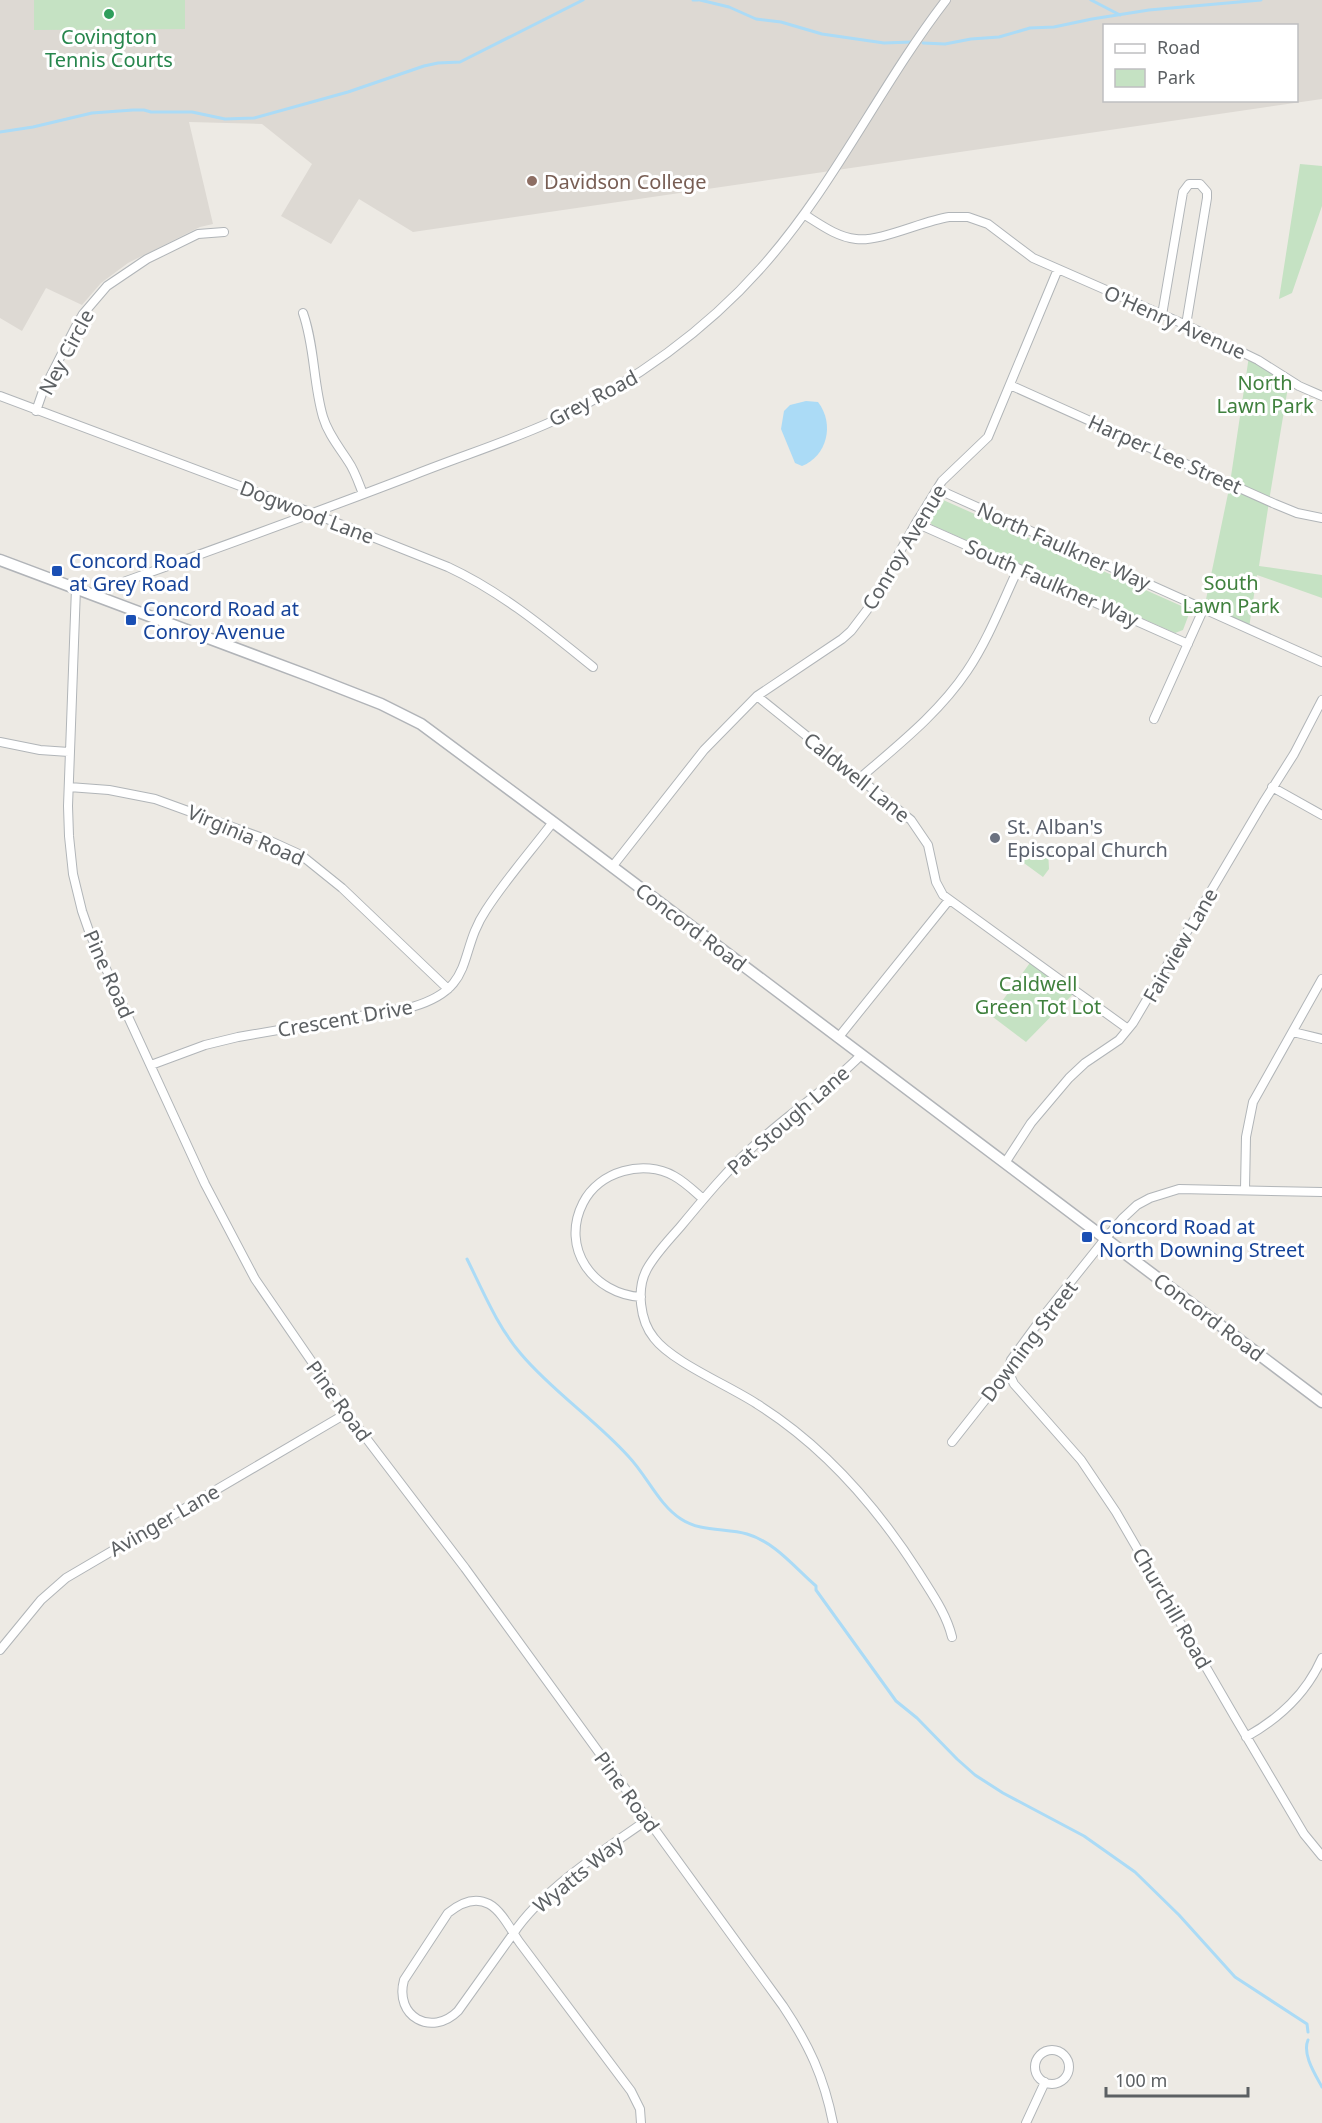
<svg xmlns="http://www.w3.org/2000/svg" width="1322" height="2123" viewBox="0 0 1322 2123" font-family="'Noto Sans',sans-serif">
  <style>
    .education { fill: #ddd9d3; fill-rule: evenodd }
    .green { fill: #c5e2c3 }
    .water { fill: #abdbf6 }
    .lines { fill: none; stroke-linecap: round; stroke-linejoin: round }
    .stream { stroke: #abdbf6; stroke-width: 3 }
    .minor-casing { stroke: #b1b5b8; stroke-width: 10 }
    .secondary-casing { stroke: #b1b4b8; stroke-width: 13 }
    .minor { stroke: #fff; stroke-width: 8 }
    .secondary { stroke: #fff; stroke-width: 10 }
    .leisure-dot { fill: #2e9e5b; stroke: #fff; stroke-width: 2 }
    .education-dot { fill: #8d6e63; stroke: #fff; stroke-width: 2 }
    .transit-dot { fill: #1a4fb4; stroke: #fff; stroke-width: 2 }
    .worship-dot { fill: #6b7280; stroke: #fff; stroke-width: 2 }
    .labels { text-anchor: middle; dominant-baseline: central; stroke-width: 6; stroke-linejoin: round; paint-order: stroke }
    .leisure-label { font-size: 20px; fill: #27864d; stroke: #fff }
    .education-label { font-size: 20px; fill: #785e54; stroke: #fff; text-anchor: start }
    .street-label { font-size: 20px; fill: #5c6063; stroke: #fff }
    .park-label { font-size: 20px; fill: #40813e; stroke: #fff }
    .transit-label { font-size: 20px; fill: #164399; stroke: #fff; text-anchor: start }
    .worship-label { font-size: 20px; fill: #5b616d; stroke: #fff; text-anchor: start }
  </style>
  <rect width="100%" height="100%" fill="#edeae4"/>
  <path class="education" d="M 0,0 L 1322,0 L 1322,99 L 413,232 L 359,199 L 331,244 L 281,216 L 312,164 L 262,124 L 189,122 L 213,224 L 200,227 L 128,263 L 101,283 L 82,305 L 46,288 L 22,331 L 0,318 ZM 1104,26 L 1296,26 L 1296,100 L 1104,100 Z"/>
  <path class="green" d="M 34,0 L 185,0 L 185,29 L 34,30 Z
    M 1300,164 L 1322,166 L 1322,206 L 1292,293 L 1279,299 Z
    M 1249,356 L 1289,381 L 1269,501 L 1230,483 Z
    M 1230,484 L 1269,502 L 1259,566 L 1322,575 L 1322,598 L 1257,575 L 1249,628 L 1204,609 Z
    M 941,499 L 1186,608 L 1189,614 L 1183,630 L 1175,633 L 932,525 C 925,516 931,504 941,499 Z
    M 1022,843 L 1032,850 L 1048,850 L 1049,869 L 1043,877 L 1013,855 Z
    M 1032,960 L 1075,992 L 1026,1042 L 981,1008 L 987,1000 L 993,1004 L 1000,1004 Z"/>
  <path class="water" d="M 806,401 L 818,402 C 835,424 827,456 802,466 L 795,463 L 781,429 L 784,411 L 790,405 Z"/>
  <g class="lines">
    <path class="stream" d="M 693,0 L 698,0
      M 700,0 L 729,7 L 756,19 L 781,22 L 822,34 L 884,43 L 912,42
      M 1091,0 L 1120,15
      M 923,43 L 945,44 L 971,39 L 999,37 L 1030,28 L 1054,27 L 1092,19 L 1149,10 L 1261,0
      M 0,132 L 33,127 L 92,113 L 133,110 L 144,110 L 151,112 L 192,112 L 225,119 L 254,118 L 348,92 L 424,66 L 438,63 L 460,62 L 583,0
      M 467,1259 C 483,1291 497,1326 521,1354 C 553,1392 596,1420 629,1457 C 647,1476 659,1505 681,1519 C 700,1532 726,1528 747,1534 C 775,1542 795,1568 816,1586 L 816,1590 L 896,1701 L 917,1718 L 957,1759 L 975,1775 L 1003,1793 L 1084,1836 L 1135,1872 L 1179,1915 L 1235,1977 L 1307,2024 L 1308,2032
      M 1308,2040 C 1302,2054 1315,2074 1322,2087"/>
    <defs>
      <path id="minor" d="M 805,215 C 821,225 837,237 856,239 C 881,242 922,221 949,217 L 968,217 L 988,224 L 1033,258 L 1186,325 L 1258,360 L 1299,386 L 1322,396
        M 303,313 C 315,347 313,383 323,417 C 328,434 339,447 348,461 C 355,471 359,484 363,494
        M 1162,315 L 1183,192 L 1189,184 L 1200,184 L 1207,192 L 1207,198 L 1186,325
        M 1010,385 L 1275,504 L 1297,513 L 1322,518
        M 0,396 L 312,513 L 448,567 C 502,592 547,630 593,667
        M 36,411 L 43,391 L 75,328 L 83,314 L 107,286 L 147,259 L 198,234 L 224,232
        M 937,489 L 1322,662
        M 916,523 L 1188,644
        M 76,588 L 68,806 L 69,836 L 73,874 L 82,911 L 90,934 L 205,1184 L 255,1279 L 347,1413 L 465,1568 L 783,2006 C 809,2045 824,2077 833,2123
        M 90,594 C 198,555 305,517 411,476 C 458,457 507,442 553,421 C 632,383 703,333 761,268 C 835,185 879,87 946,0
        M 757,696 L 911,820 L 928,845 L 936,882 L 943,895 L 1128,1029
        M 1154,719 L 1203,610
        M 0,742 L 40,750 L 69,752
        M 860,778 C 898,745 939,713 967,671 C 988,640 1002,603 1018,569
        M 69,787 L 109,790 L 155,799 L 268,840 L 301,855 L 342,888 L 448,989
        M 1272,787 L 1322,815
        M 612,867 L 704,750 L 757,696 L 842,639 L 851,631 L 867,610 L 916,523 L 942,481 L 988,437 L 1058,269
        M 1293,1032 L 1322,1039
        M 838,1038 L 949,900
        M 861,1055 C 829,1088 791,1112 757,1143 C 729,1168 705,1197 681,1226 C 669,1240 656,1253 647,1269 C 636,1289 640,1321 654,1338 C 672,1362 730,1386 757,1404 C 824,1446 877,1507 919,1573 C 932,1594 946,1613 952,1637
        M 151,1065 L 205,1045 L 238,1037 L 412,1007 C 477,988 457,953 486,910 C 506,879 531,851 553,822
        M 1005,1163 L 1031,1123 L 1069,1078 L 1085,1063 L 1119,1040 L 1133,1023 L 1263,803 L 1294,754 L 1322,700
        M 1245,1189 L 1246,1137 L 1253,1102 L 1322,979
        M 641,1297 C 593,1294 560,1248 583,1203 C 599,1171 644,1159 674,1176 C 685,1182 694,1191 703,1199
        M 1008,1371 L 1014,1384 L 1081,1460 L 1116,1512 L 1236,1719 L 1304,1834 L 1322,1856
        M 952,1442 L 1008,1371 L 1011,1360 L 1041,1319 L 1105,1239 L 1122,1219 L 1137,1205 L 1150,1198 L 1179,1189 L 1322,1192
        M 0,1650 L 41,1600 L 66,1578 L 347,1413
        M 1246,1737 C 1280,1718 1306,1694 1322,1658
        M1035 2067a17 17 0 1 1 34 0a17 17 0 1 1-34 0Z
        M 641,2123 L 640,2109 L 631,2091 C 594,2042 557,1993 520,1943 C 512,1932 502,1911 489,1904 C 474,1896 459,1904 448,1913 L 404,1980 C 394,2017 432,2037 458,2011 L 513,1934 C 541,1891 605,1849 647,1820
        M 1026,2123 L 1045,2082"/>
      <path id="secondary" d="M 0,560 L 312,677 L 381,704 L 421,724 L 553,822 L 1322,1402"/>
    </defs>
    <use href="#minor" class="minor-casing"/>
    <use href="#secondary" class="secondary-casing"/>
    <use href="#minor" class="minor"/>
    <use href="#secondary" class="secondary"/>
  </g>
  <circle class="leisure-dot" cx="109" cy="14" r="6"/>
  <circle class="education-dot" cx="532" cy="181" r="6"/>
  <g class="transit-dot">
    <rect x="51" y="565" width="12" height="12" rx="3"/>
    <rect x="125" y="614" width="12" height="12" rx="3"/>
    <rect x="1081" y="1231" width="12" height="12" rx="3"/>
  </g>
  <circle class="worship-dot" cx="995" cy="838" r="6"/>
  <g class="labels">
    <g class="leisure-label">
      <text x="109" y="36">Covington<tspan x="109" dy="23">Tennis Courts</tspan></text>
    </g>
    <g class="education-label">
      <text x="544" y="181">Davidson College</text>
    </g>
    <g class="street-label">
      <text transform="translate(1175 322) rotate(24)">O'Henry Avenue</text>
      <text transform="translate(66 352) rotate(-62)">Ney Circle</text>
      <text transform="translate(593 398) rotate(-28)">Grey Road</text>
      <text transform="translate(1165 454) rotate(24)">Harper Lee Street</text>
      <text transform="translate(307 512) rotate(21)">Dogwood Lane</text>
      <text transform="translate(1064 546) rotate(24)">North Faulkner Way</text>
      <text transform="translate(904 547) rotate(-59)">Conroy Avenue</text>
      <text transform="translate(1052 583) rotate(24)">South Faulkner Way</text>
      <text transform="translate(857 777) rotate(39)">Caldwell Lane</text>
      <text transform="translate(246 835) rotate(23)">Virginia Road</text>
      <text transform="translate(691 927) rotate(37)">Concord Road</text>
      <text transform="translate(1180 945) rotate(-60)">Fairview Lane</text>
      <text transform="translate(109 974) rotate(66)">Pine Road</text>
      <text transform="translate(345 1018) rotate(-10)">Crescent Drive</text>
      <text transform="translate(788 1120) rotate(-41)">Pat Stough Lane</text>
      <text transform="translate(1209 1317) rotate(37)">Concord Road</text>
      <text transform="translate(1029 1341) rotate(-53)">Downing Street</text>
      <text transform="translate(339 1401) rotate(54)">Pine Road</text>
      <text transform="translate(164 1520) rotate(-30)">Avinger Lane</text>
      <text transform="translate(1172 1608) rotate(60)">Churchill Road</text>
      <text transform="translate(627 1792) rotate(54)">Pine Road</text>
      <text transform="translate(578 1874) rotate(-39)">Wyatts Way</text>
    </g>
    <g class="park-label">
      <text x="1265" y="382">North<tspan x="1265" dy="23">Lawn Park</tspan></text>
      <text x="1231" y="582">South<tspan x="1231" dy="23">Lawn Park</tspan></text>
      <text x="1038" y="983">Caldwell<tspan x="1038" dy="23">Green Tot Lot</tspan></text>
    </g>
    <g class="transit-label">
      <text x="69" y="560">Concord Road<tspan x="69" dy="23">at Grey Road</tspan></text>
      <text x="143" y="608">Concord Road at<tspan x="143" dy="23">Conroy Avenue</tspan></text>
      <text x="1099" y="1226">Concord Road at<tspan x="1099" dy="23">North Downing Street</tspan></text>
    </g>
    <g class="worship-label">
      <text x="1007" y="826">St. Alban's<tspan x="1007" dy="23">Episcopal Church</tspan></text>
    </g>
  </g>
  <rect x="1103" y="24" width="195" height="78" fill="#ffffff" stroke="#bebfc1" stroke-width="1.5"/>
  <rect x="1115" y="44" width="30" height="9" fill="#ffffff" stroke="#bebfc1" stroke-width="1.5"/>
  <text x="1157" y="54" font-size="18" fill="#5c6063">Road</text>
  <rect x="1115" y="69" width="30" height="18" fill="#c5e2c3" stroke="#bebfc1" stroke-width="1.5"/>
  <text x="1157" y="84" font-size="18" fill="#5c6063">Park</text>
  <path d="M1106 2087v9h142v-9" fill="none" stroke="#5c6063" stroke-width="3"/>
  <text x="1115" y="2087" font-size="18" fill="#5c6063" stroke="#ffffff" stroke-width="4.5" paint-order="stroke">100 m</text>
</svg>
